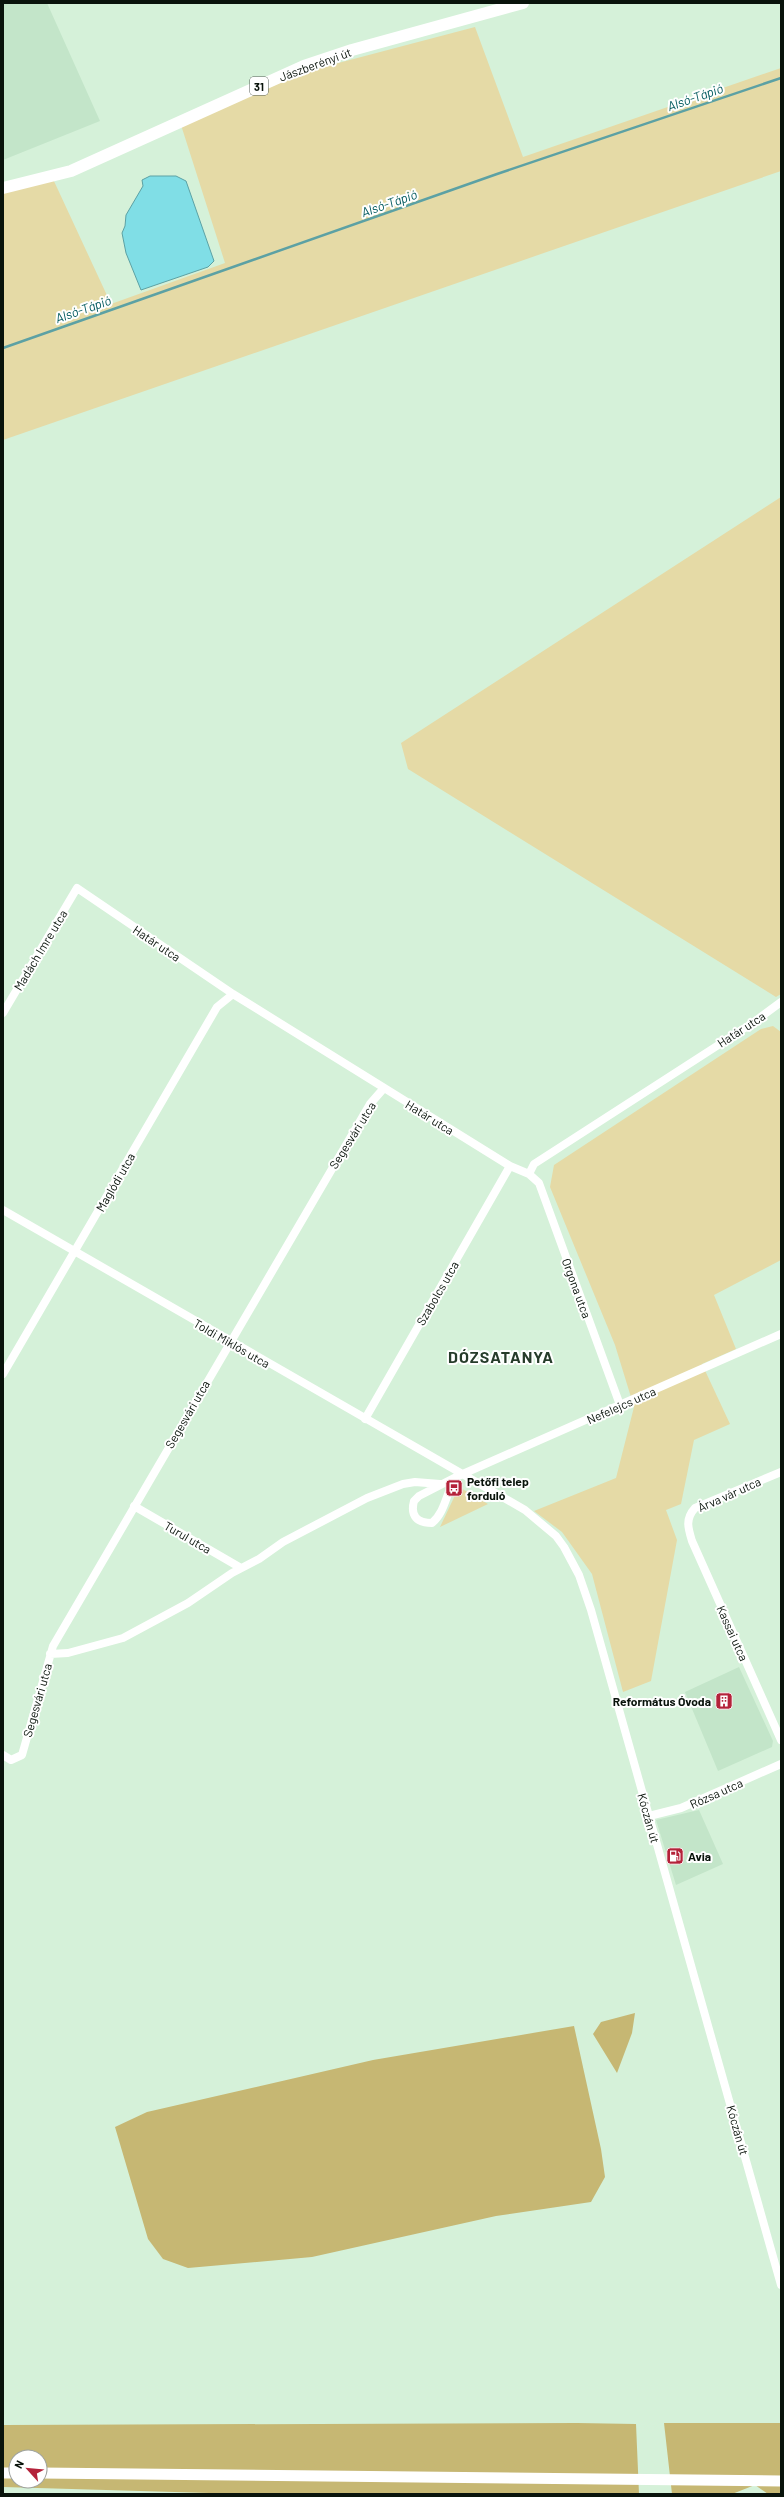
<svg xmlns="http://www.w3.org/2000/svg" width="784" height="2497" viewBox="0 0 784 2497" font-family="Barlow,sans-serif">
  <style>
    .built { fill: #c3e5c9 }
    .green { fill: #e5daa6 }
    .forest { fill: #c6b773; fill-rule: evenodd }
    .water { fill: #80dee6; stroke: #5ca1a4 }
    .lines { fill: none; stroke-linecap: round; stroke-linejoin: round }
    .stream { stroke: #5ca1a4; stroke-width: 2.5 }
    .minor { stroke: #fff; stroke-width: 8 }
    .secondary { stroke: #fff; stroke-width: 11 }
    .primary { stroke: #fff; stroke-width: 12 }
    .labels { text-anchor: middle; dominant-baseline: central; stroke-width: 4; stroke-linejoin: round; paint-order: stroke }
    .shield { fill: #fff; stroke: #535a54; stroke-width: 1 }
    .shield-label { font-size: 11px; font-weight: bold; fill: #09130b }
    .street-label { font-size: 12px; fill: #09130b; stroke: #fff }
    .poi-label { font-size: 12px; font-weight: bold; fill: #09130b; stroke: #fff; text-anchor: start }
    .water-label { font-size: 13px; font-style: italic; fill: #025a5f; stroke: #fff }
    .district-label { font-size: 16px; font-weight: bold; letter-spacing: 1px; fill: #263c2a; stroke: #fff }
  </style>
  <rect width="100%" height="100%" fill="#d5f1d9"/>
  <path class="built" d="M 3,3 L 47,3 L 100,121 L 3,160 Z
    M 739,1667 L 773,1741 L 772,1747 L 718,1771 L 685,1692 Z
    M 699,1810 L 723,1864 L 676,1885 L 656,1820 Z"/>
  <path class="green" d="M 475,27 L 523,157 L 781,68 L 781,171 L 3,440 L 3,191 L 53,179 L 111,304 L 225,263 L 181,125 L 308,71 Z
    M 781,497 L 781,994 L 776,997 L 408,769 L 401,743 Z
    M 773,1026 L 781,1032 L 781,1260 L 714,1295 L 736,1349 L 702,1364 L 730,1424 L 694,1440 L 681,1504 L 666,1510 L 677,1540 L 651,1681 L 623,1692 L 592,1574 L 562,1532 L 534,1511 L 616,1478 L 634,1407 L 615,1345 L 550,1187 L 554,1165 L 761,1029 Z
    M 459,1487 L 488,1504 L 440,1527 Z"/>
  <path class="forest" d="M 635,2013 L 632,2033 L 617,2073 L 593,2034 L 601,2022 Z
    M 574,2026 L 601,2149 L 605,2177 L 591,2202 L 496,2216 L 312,2257 L 188,2268 L 163,2259 L 148,2239 L 115,2127 L 147,2112 L 373,2060 Z
    M 577,2423 L 636,2424 L 639,2494 L 209,2493 L 3,2487 L 3,2425 ZM 16,2457 L 40,2457 L 40,2481 L 16,2481 Z
    M 664,2423 L 781,2423 L 781,2494 L 768,2494 L 755,2485 L 732,2494 L 672,2494 Z"/>
  <path class="water" d="M 150,176 L 176,176 L 186,181 L 214,261 L 208,267 L 141,290 L 126,253 L 122,233 L 125,226 L 126,215 L 143,186 L 142,180 Z"/>
  <g class="lines">
    <path class="stream" d="M 3,348 L 497,174 L 781,78"/>
    <path class="minor" d="M 3,1013 L 77,888 L 233,994 L 510,1166 L 529,1174 L 539,1183 L 620,1405
      M 529,1174 L 534,1164 L 754,1022 L 781,1002
      M 3,1210 L 525,1510 L 556,1536 L 564,1547 L 579,1575 L 591,1610 L 781,2285
      M 3,1374 L 217,1007 L 233,994
      M 365,1419 L 510,1166
      M 781,1472 L 695,1508 C 685,1519 688,1528 692,1541 L 781,1740
      M 456,1477 C 446,1492 446,1511 432,1523 C 417,1523 410,1516 414,1501 L 419,1496 L 456,1477 L 781,1334
      M 134,1506 L 241,1568
      M 50,1654 L 68,1653 L 123,1638 L 188,1603 L 232,1573 L 259,1559 L 283,1542 L 367,1498 L 403,1484 L 415,1482 L 440,1484
      M 3,1755 L 11,1760 L 22,1755 L 53,1646 L 370,1104 L 384,1088
      M 649,1816 L 681,1808 L 781,1764"/>
    <path class="secondary" d="M 3,2473 L 16,2473
      M 40,2473 L 781,2481"/>
    <path class="primary" d="M 3,188 L 71,171 L 304,66 L 352,50 L 523,3"/>
  </g>
  <defs>
    <symbol id="bus-square" viewBox="-11 -11 22 22"><rect x="-9" y="-9" width="18" height="18" rx="4" fill="#b4223a" stroke="#fff"/><path d="M-5-6H5V4H4V6H2V4H-2V6H-4V4H-5ZM-3.5-4V0h7V-4ZM-3.5 1.2v1.5H-2V1.2ZM2 1.2v1.5H3.5V1.2Z" fill="#fff"/></symbol>
    <symbol id="building-square" viewBox="-11 -11 22 22"><rect x="-9" y="-9" width="18" height="18" rx="4" fill="#b4223a" stroke="#fff"/><path d="M-4-6H4V6H1V3H-1V6H-4ZM-2.5-4.3h1.7v1.8h-1.7ZM.8-4.3h1.7v1.8H.8ZM-2.5-1h1.7V.8h-1.7ZM.8-1h1.7V.8H.8Z" fill="#fff"/></symbol>
    <symbol id="fuel-square" viewBox="-11 -11 22 22"><rect x="-9" y="-9" width="18" height="18" rx="4" fill="#b4223a" stroke="#fff"/><path d="M-5.5-6h7V0h2V4h1.3V-2.5L3-4.5l.8-.8L6-3V5H2.5V1h-1V6h-7ZM-4.2-4.7v3.2H.2V-4.7Z" fill="#fff"/></symbol>
  </defs>
  <g fill-rule="evenodd">
    <use href="#bus-square" x="444" y="1478" width="20" height="20"/>
    <use href="#building-square" x="714" y="1691" width="20" height="20"/>
    <use href="#fuel-square" x="665" y="1846" width="20" height="20"/>
  </g>
  <g class="labels">
    <rect class="shield" x="250" y="77" width="18" height="18" rx="3"/>
    <g class="shield-label">
      <text x="259" y="86">31</text>
    </g>
    <g class="street-label">
      <text transform="translate(315 64) rotate(-20)">Jászberényi út</text>
      <text transform="translate(157 943) rotate(34)">Határ utca</text>
      <text transform="translate(40 950) rotate(-59)">Madách Imre utca</text>
      <text transform="translate(741 1029) rotate(-33)">Határ utca</text>
      <text transform="translate(430 1117) rotate(32)">Határ utca</text>
      <text transform="translate(352 1135) rotate(-58)">Segesvári utca</text>
      <text transform="translate(115 1182) rotate(-60)">Maglódi utca</text>
      <text transform="translate(577 1288) rotate(70)">Orgona utca</text>
      <text transform="translate(437 1293) rotate(-60)">Szabolcs utca</text>
      <text transform="translate(232 1343) rotate(30)">Toldi Miklós utca</text>
      <text transform="translate(621 1405) rotate(-24)">Nefelejcs utca</text>
      <text transform="translate(187 1414) rotate(-60)">Segesvári utca</text>
      <text transform="translate(729 1494) rotate(-24)">Árva vár utca</text>
      <text transform="translate(188 1537) rotate(30)">Turul utca</text>
      <text transform="translate(733 1633) rotate(66)">Kassai utca</text>
      <text transform="translate(37 1700) rotate(-74)">Segesvári utca</text>
      <text transform="translate(716 1793) rotate(-24)">Rózsa utca</text>
      <text transform="translate(649 1818) rotate(74)">Kóczán út</text>
      <text transform="translate(738 2130) rotate(74)">Kóczán út</text>
    </g>
    <g class="poi-label">
      <text x="467" y="1481">Petőfi telep<tspan x="467" dy="14">forduló</tspan></text>
      <text x="711" y="1701" text-anchor="end">Református Óvoda</text>
      <text x="688" y="1856">Avia</text>
    </g>
    <g class="water-label">
      <text transform="translate(695 97) rotate(-19)">Alsó-Tápió</text>
      <text transform="translate(389 203) rotate(-19)">Alsó-Tápió</text>
      <text transform="translate(83 309) rotate(-19)">Alsó-Tápió</text>
    </g>
    <g class="district-label">
      <text x="501" y="1356">DÓZSATANYA</text>
    </g>
  </g>
  <rect width="784" height="2497" fill="none" stroke="#09130b" stroke-width="8"/>
  <g transform="translate(28 2469) rotate(297)"><circle r="19" fill="#ffffff" stroke="#9da19d"/>
  <path d="M0-3L7 15L0 10L-7 15Z" fill="#b4223a"/>
  <text y="-6" font-size="11" font-weight="bold" text-anchor="middle" fill="#09130b">N</text>
  </g>
</svg>
